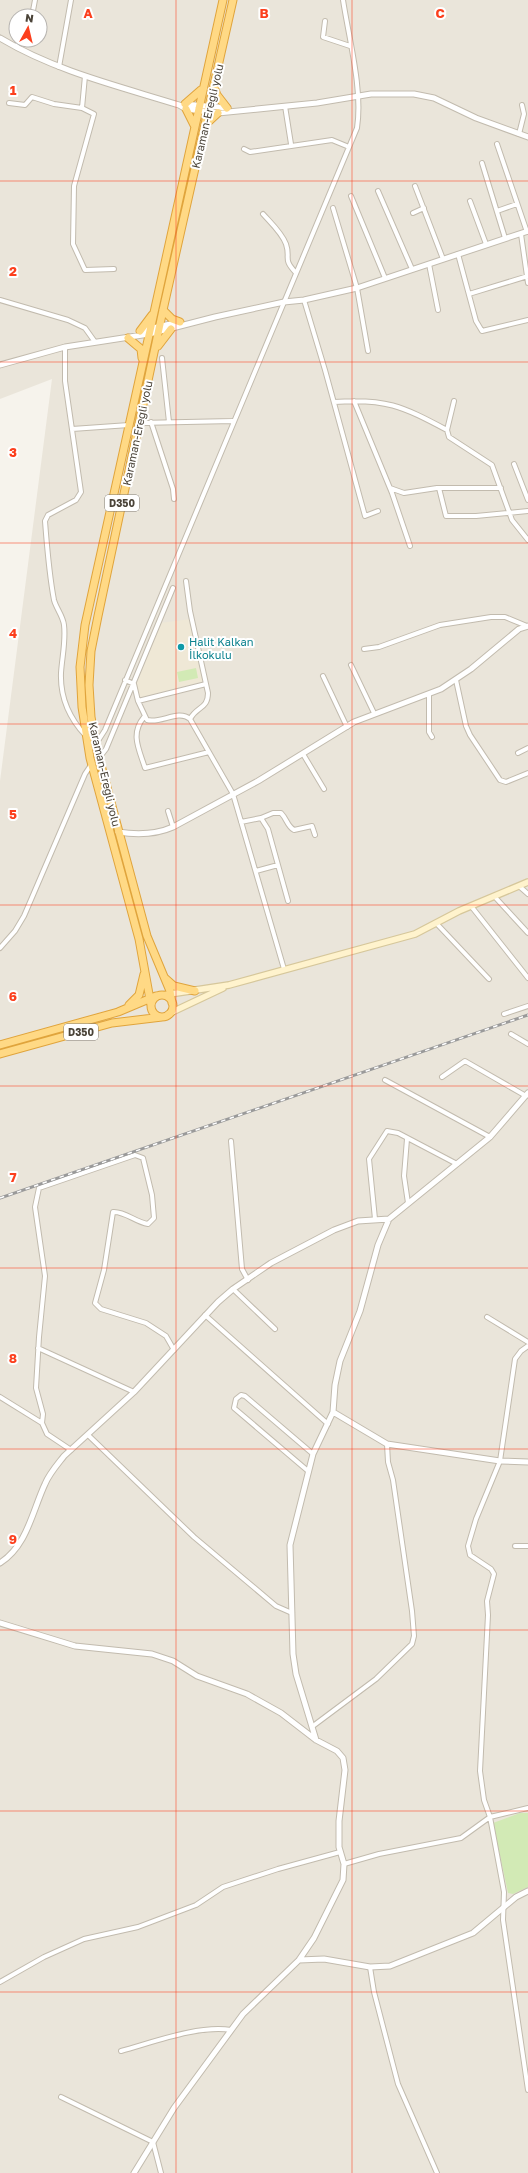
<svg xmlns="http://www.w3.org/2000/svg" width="528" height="2173" viewBox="0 0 528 2173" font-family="'Golos Text',sans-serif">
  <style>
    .residential { fill: #eae5da; fill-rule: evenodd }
    .education { fill: #efe8d6 }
    .green { fill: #d2eab5 }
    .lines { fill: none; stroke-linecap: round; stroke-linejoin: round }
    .minor-casing { stroke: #c2bbae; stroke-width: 6 }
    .tertiary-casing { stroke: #c2bbae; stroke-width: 7 }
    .secondary-casing { stroke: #d6c79b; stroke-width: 8 }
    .trunk-casing { stroke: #e0a43c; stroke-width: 9 }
    .minor { stroke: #fff; stroke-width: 4 }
    .tertiary { stroke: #fff; stroke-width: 5 }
    .secondary { stroke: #fff3cd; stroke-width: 5.5 }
    .trunk { stroke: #ffd985; stroke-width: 7 }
    .rail-casing { stroke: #9a9a9a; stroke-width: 3 }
    .rail { stroke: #fff; stroke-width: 1.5; stroke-dasharray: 4.5; stroke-linecap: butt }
    .grid { fill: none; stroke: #fc3f1d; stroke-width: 1; stroke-opacity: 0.55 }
    .culture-dot { fill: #0f9aa8; stroke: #fff; stroke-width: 1.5 }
    .labels { text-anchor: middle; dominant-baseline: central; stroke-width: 4; stroke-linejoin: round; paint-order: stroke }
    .shield { fill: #fff; stroke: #817c74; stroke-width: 1 }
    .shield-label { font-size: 10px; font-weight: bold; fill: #4b4439 }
    .street-label { font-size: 11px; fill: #4b4439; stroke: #fff }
    .culture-label { font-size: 11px; fill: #0d838f; stroke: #fff; text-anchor: start }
    .grid-label { font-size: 13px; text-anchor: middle; font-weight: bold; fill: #fc3f1d; stroke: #fff; stroke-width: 4; stroke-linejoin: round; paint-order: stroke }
  </style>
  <rect width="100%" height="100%" fill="#f6f3ec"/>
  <path class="residential" d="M 0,0 L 528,0 L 528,2173 L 0,2173 L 0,781 L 52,379 L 0,399 ZM 16,16 L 40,16 L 40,40 L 16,40 Z"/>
  <path class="education" d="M 191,619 L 204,681 L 139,698 L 136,685 L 160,623 Z"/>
  <path class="green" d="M 196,668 L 198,678 L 179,682 L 177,672 Z
    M 520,1813 L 528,1813 L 528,1887 L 513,1894 L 508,1893 L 493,1823 Z"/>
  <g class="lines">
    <defs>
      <path id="minor" d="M 32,16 L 35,0
        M 325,21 L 323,37 L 350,46
        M 16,47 L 20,40
        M 59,67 L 71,0
        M 85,76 L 82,108 L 94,114 L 74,186 L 73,244 L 85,270 L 114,269
        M 9,103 L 25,105 L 32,97 L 54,104 L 82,108
        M 285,106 L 291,144
        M 519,134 L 524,114 L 522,105
        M 497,144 L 527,232
        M 244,149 L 250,152 L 332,140 L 349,147
        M 482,163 L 505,238
        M 415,186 L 443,259
        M 378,191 L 412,269
        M 351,196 L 385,278
        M 470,201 L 486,244
        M 333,208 L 357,288 L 368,351
        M 497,211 L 517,204
        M 413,213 L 424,208
        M 263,214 C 271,223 282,233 286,244 C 291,259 282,258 296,273
        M 521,234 L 528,283
        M 458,254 L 476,321 L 482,331 L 528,320
        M 429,264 L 438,310
        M 469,294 L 528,276
        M 0,300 L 68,320 L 85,328 L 95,342
        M 304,300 L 325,370 L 365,516 L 378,511
        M 65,347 L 65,381 L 81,492 L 76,500 L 48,515 L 45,521 C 47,547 49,574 54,600 C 56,608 63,616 64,625 C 66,641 62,657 61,673 C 60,698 70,719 86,736
        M 162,358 L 169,422
        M 354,401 L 392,493 L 410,546
        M 334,402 C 385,398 402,406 447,430 L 449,437 L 492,465 L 512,520 L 528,540
        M 151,422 L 173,489 L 174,499
        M 139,423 L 233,421
        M 72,429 L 129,425
        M 447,430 L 454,401
        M 514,464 L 528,500
        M 390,488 L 404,493 L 437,488 L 501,488
        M 439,488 L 446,516 L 476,516 L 528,511
        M 186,581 L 190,611 L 208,693 C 208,709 197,706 190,719
        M 364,649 L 379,647 L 440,625 L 491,617 L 505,617 L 527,626
        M 351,665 L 374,713
        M 323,676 L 347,727
        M 125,680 L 134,684 L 138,701 L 147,720 C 161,724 178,709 190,719 L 233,794 L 284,969
        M 456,680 L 466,726 L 470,735 L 500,780 L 506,782 L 528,773
        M 429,694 L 429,732 L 432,737
        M 138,701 L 206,684
        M 144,717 C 130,734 139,749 145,768 L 209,752
        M 96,744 L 105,730 L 357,128 C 363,90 349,39 343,0
        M 518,753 L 528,748
        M 303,754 L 324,789
        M 99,758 L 106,749 L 173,588
        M 168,811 L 173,827
        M 261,818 L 273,813 L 281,813 C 287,819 287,826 294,830 L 312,826 L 315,835
        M 241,822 L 261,818 L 268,829 L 288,901
        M 256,871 L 278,865
        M 519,886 L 528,894
        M 494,896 L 528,933
        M 471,906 L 528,978
        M 437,924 L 489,979
        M 0,948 L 15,931 L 24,916 L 85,774 L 91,765
        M 504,1014 L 528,1006
        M 511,1034 L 528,1044
        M 442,1077 L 465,1061 L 526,1096
        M 385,1080 L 490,1137
        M 407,1139 L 404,1176 L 408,1203
        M 231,1141 L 242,1269 L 248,1280
        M 375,1219 L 369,1159 L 387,1131 L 398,1133 L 457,1164
        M 233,1289 L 275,1329
        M 205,1315 L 328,1424
        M 487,1317 L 528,1342
        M 528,1346 L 521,1351 L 515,1359 L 500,1461 L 476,1519 L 468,1546 L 470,1555 L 491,1569 L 494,1574 L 487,1601 L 488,1615 L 480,1771 L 484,1800 L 490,1817 L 504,1892 L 503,1920 L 528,2090
        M 38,1348 L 134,1392
        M 0,1397 L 42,1423 L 47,1434 L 71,1450
        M 42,1423 L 43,1414 L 36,1388 L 39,1337 L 45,1276 L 35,1207 L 39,1188 L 135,1155 L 143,1158 L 152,1195 L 154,1218 L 148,1224 C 135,1222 125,1211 113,1212 L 104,1270 L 95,1303 L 101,1309 L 146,1323 L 166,1336 L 174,1350
        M 88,1435 L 194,1537 L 276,1606 L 292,1613
        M 308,1471 L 234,1408 L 236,1399 L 241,1395 L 245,1396 L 313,1454
        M 515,1546 L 528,1546
        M 313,1726 L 376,1679 L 412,1644 L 414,1636 L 412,1611 L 393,1480 L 388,1462 L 387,1444
        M 344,1864 L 379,1854 L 461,1838 L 490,1817 L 528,1808
        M 370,1967 L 374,1992 L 398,2084 L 437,2173
        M 0,1982 L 44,1957 L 84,1939 L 138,1927 L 196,1905 L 223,1887 L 278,1869 L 340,1852
        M 121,2051 C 154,2042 198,2025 231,2030
        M 61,2097 L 153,2142 L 161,2173"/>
      <path id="tertiary" d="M 0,38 C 55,71 118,86 179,105 L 186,109 L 218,113 L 317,103 L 371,94 L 414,94 L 434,98 L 476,118 L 528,137
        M 184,104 L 228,108
        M 140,331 L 179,322
        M 0,365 L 65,347 L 149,334 L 215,317 L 284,302 L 304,300 L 357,288 L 528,231
        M 118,832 C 137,835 155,835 173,827 L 258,781 L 354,722 L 441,689 L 471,669 L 519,629 L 528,626
        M 333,1412 L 387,1444 L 500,1461 L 528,1462
        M 0,1563 C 27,1546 32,1512 45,1484 C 49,1474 57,1465 64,1456 L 134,1392 L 218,1302 L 233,1289 L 271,1263 L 334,1230 L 358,1221 L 389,1219
        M 0,1623 L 75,1646 L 152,1654 L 173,1661 L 197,1676 L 247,1694 L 281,1713 L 316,1740 L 337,1751 L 343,1758 L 345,1770 L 339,1821 L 339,1847 L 344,1864 L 343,1880 L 314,1938 L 299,1960 L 243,2014 L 174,2108 L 134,2173
        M 316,1740 L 296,1674 L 293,1654 L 290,1545 L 313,1454 L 333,1412 L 335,1385 L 340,1361 L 360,1311 L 378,1245 L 389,1219 L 490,1137 L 528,1093
        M 299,1960 L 324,1959 L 370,1967 L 390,1966 L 473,1933 L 516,1897 L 528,1891"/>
      <path id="secondary" d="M 163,995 L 229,985 L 415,934 L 459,911 L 528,882
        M 168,1014 L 223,988"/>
      <path id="trunk" d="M 214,87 L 217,95 L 227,108
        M 185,104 L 201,90
        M 186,109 L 194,125
        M 205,125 L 218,113
        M 163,310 L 172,319 L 180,322
        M 140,331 L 152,315
        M 128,338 L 141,349 L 142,358
        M 158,346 L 171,329
        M 165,978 L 174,986 L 195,991
        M151 1006a11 11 0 1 1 22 0a11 11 0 1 1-22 0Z
        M 172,1003 L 170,991 L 147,936 L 98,754 L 91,717 L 89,685 L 91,651 L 98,616 L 163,310 L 233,0
        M 129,1005 L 139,995 L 144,974
        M 151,1005 L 139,939 L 90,758 L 82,707 L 80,667 L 85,625 L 223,0
        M 0,1045 L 118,1012 L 156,996
        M 0,1054 L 112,1023 L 162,1017"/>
    </defs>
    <use href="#minor" class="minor-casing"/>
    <use href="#tertiary" class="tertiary-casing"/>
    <use href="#secondary" class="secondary-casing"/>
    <use href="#trunk" class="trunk-casing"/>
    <use href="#minor" class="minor"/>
    <use href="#tertiary" class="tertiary"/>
    <use href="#secondary" class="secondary"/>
    <use href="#trunk" class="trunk"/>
    <defs>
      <path id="rail" d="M 0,1198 L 528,1015"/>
    </defs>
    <use href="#rail" class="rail-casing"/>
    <use href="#rail" class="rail"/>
  </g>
  <path class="grid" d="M 176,0 L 176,2173M 352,0 L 352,2173M 0,181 L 528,181M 0,362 L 528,362M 0,543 L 528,543M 0,724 L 528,724M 0,905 L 528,905M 0,1086 L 528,1086M 0,1268 L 528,1268M 0,1449 L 528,1449M 0,1630 L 528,1630M 0,1811 L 528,1811M 0,1992 L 528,1992"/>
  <circle class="culture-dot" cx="181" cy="647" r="4"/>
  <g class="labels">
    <g class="shield">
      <rect x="105" y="495" width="34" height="16" rx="3"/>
      <rect x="64" y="1024" width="34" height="16" rx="3"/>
    </g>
    <g class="shield-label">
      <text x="122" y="503">D350</text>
      <text x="81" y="1032">D350</text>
    </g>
    <g class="street-label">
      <text transform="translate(207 116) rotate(-77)">Karaman-Ereğli yolu</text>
      <text transform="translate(137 433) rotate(-78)">Karaman-Ereğli yolu</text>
      <text transform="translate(105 774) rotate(77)">Karaman-Ereğli yolu</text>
    </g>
    <g class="culture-label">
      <text x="189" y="641">Halit Kalkan<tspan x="189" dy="13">İlkokulu</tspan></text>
    </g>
  </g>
  <g class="grid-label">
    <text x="88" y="18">A</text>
    <text x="264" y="18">B</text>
    <text x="440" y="18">C</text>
    <text x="13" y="95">1</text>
    <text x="13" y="276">2</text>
    <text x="13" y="457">3</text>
    <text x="13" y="638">4</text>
    <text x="13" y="819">5</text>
    <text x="13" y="1001">6</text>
    <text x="13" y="1182">7</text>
    <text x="13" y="1363">8</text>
    <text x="13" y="1544">9</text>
  </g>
  <g transform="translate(28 28) rotate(8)"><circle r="19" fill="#ffffff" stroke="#b7b4b0"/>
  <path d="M0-3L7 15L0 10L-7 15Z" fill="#fc3f1d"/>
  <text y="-6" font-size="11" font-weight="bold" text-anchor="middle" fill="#4b4439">N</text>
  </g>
</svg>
